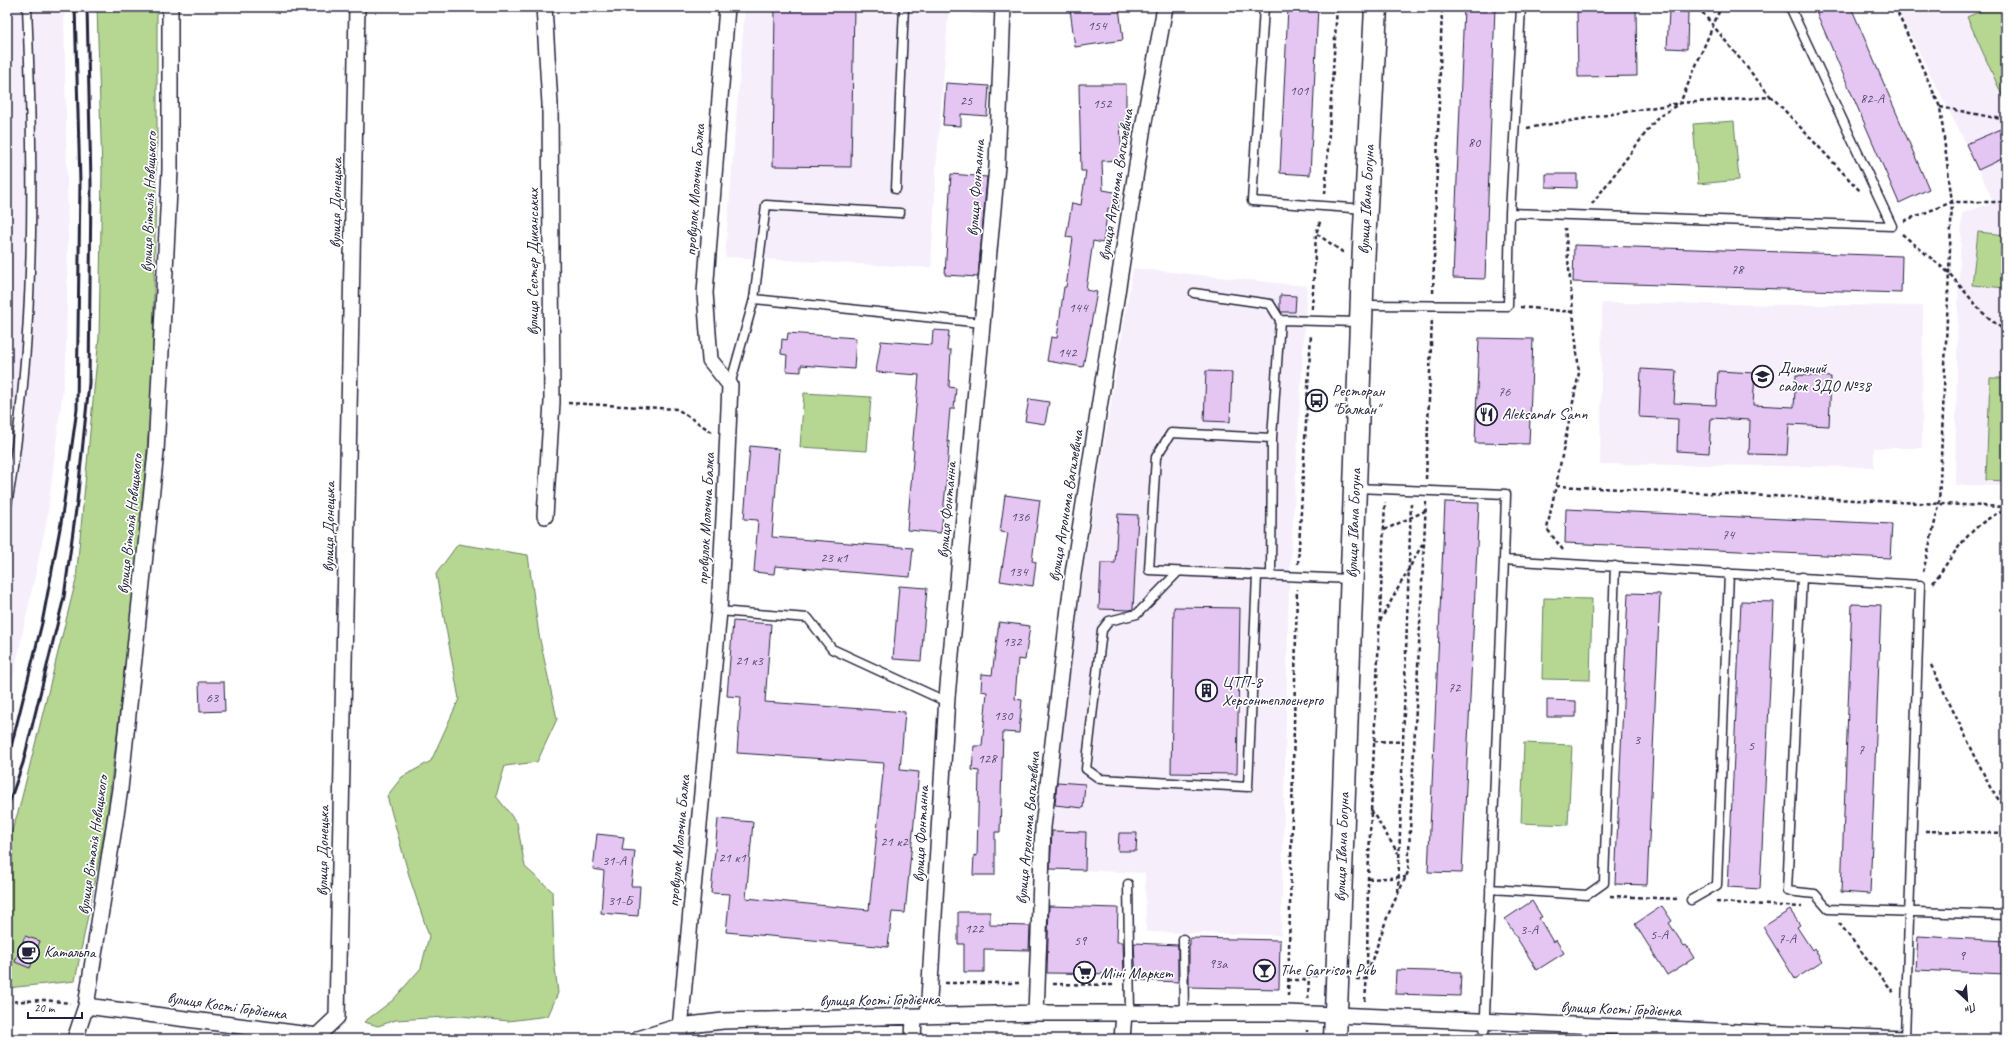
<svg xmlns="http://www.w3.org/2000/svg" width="2013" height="1046" viewBox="0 0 2013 1046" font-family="Caveat,sans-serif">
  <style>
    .built { fill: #f7eefb }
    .green { fill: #b5d791; stroke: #6c7c66 }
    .building { fill: #e5c6f3; stroke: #22223b }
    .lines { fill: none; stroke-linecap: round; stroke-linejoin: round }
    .lane-casing { stroke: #22223b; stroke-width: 11 }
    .street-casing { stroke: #22223b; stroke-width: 18 }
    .secondary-casing { stroke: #22223b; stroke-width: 25 }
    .path { stroke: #22223b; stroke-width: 2.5; stroke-dasharray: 4 3; stroke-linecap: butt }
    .lane { stroke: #fff; stroke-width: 8 }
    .street { stroke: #fff; stroke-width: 15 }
    .secondary { stroke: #fff; stroke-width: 22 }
    .rail { stroke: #22223b; stroke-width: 3 }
    .labels { text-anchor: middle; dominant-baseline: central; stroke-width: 3.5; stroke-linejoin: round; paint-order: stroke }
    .number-label { font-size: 14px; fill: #534b69 }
    .street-label { font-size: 16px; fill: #22223b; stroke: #fff }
    .poi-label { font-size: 16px; fill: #22223b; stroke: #fff; text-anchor: start }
  </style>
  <rect width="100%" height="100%" fill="#fff"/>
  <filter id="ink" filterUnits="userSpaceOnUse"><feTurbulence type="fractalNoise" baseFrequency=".025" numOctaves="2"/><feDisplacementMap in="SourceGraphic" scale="8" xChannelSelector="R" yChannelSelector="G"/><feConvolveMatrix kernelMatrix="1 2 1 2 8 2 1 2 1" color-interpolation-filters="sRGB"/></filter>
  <g filter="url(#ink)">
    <path class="built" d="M 11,7 L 64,7 L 68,235 L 66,362 L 47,520 L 7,706 L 7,273 L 9,244 Z
      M 745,7 L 949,7 L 937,157 L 931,268 L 725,257 Z
      M 1896,7 L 1902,7 L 1910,15 L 1932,7 L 2006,7 L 2006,486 L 1955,485 L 1958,304 L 1962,213 L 1994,203 L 1966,144 Z
      M 1133,268 L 1307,286 L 1289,590 L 1281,935 L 1146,932 L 1145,873 L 1048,869 L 1049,831 L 1078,605 Z
      M 1602,303 L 1923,306 L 1922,448 L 1874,448 L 1874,467 L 1600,464 Z
      M 2006,597 L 2006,723 L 2000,723 Z"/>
    <path class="green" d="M 97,7 L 157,7 L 157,135 L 152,395 L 134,592 L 106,824 L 75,981 L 7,988 L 7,845 L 19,809 L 76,580 L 99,337 L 102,172 Z
      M 1990,7 L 2006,7 L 2006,104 L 1967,17 Z
      M 1734,121 L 1739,180 L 1698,184 L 1693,124 Z
      M 1978,232 L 2006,235 L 2006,288 L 1972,285 Z
      M 1990,378 L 2006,378 L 2006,481 L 1986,480 Z
      M 804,393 L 871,397 L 867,451 L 800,447 Z
      M 458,544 L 528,555 L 539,635 L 557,719 L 537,762 L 505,766 L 496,796 L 517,823 L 525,867 L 552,891 L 554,959 L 558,993 L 548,1016 L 508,1021 L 461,1016 L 396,1020 L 378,1026 L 364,1022 L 393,1000 L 421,968 L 429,936 L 410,879 L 387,796 L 402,777 L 431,761 L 459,699 L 436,574 Z
      M 1544,598 L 1592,599 L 1590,680 L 1542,679 Z
      M 1524,743 L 1572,745 L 1568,825 L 1521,823 Z"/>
    <path class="building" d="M 775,7 L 854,7 L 851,167 L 773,166 Z
      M 1088,7 L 1119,7 L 1123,40 L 1075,47 L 1070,9 Z
      M 1288,7 L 1318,7 L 1310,175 L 1280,173 Z
      M 1464,7 L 1495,7 L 1485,279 L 1453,278 Z
      M 1577,7 L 1636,7 L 1637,76 L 1578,77 Z
      M 1814,7 L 1851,7 L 1929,189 L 1899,203 Z
      M 1669,11 L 1688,12 L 1687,49 L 1667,48 Z
      M 946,83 L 989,86 L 987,116 L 961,114 L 961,126 L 943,125 Z
      M 1079,84 L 1126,84 L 1126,122 L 1120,122 L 1122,160 L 1102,161 L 1103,190 L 1120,193 L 1118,209 L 1108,208 L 1103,243 L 1093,241 L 1086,290 L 1097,292 L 1083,367 L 1047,361 L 1051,337 L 1057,338 L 1064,287 L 1066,287 L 1073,238 L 1066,237 L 1072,203 L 1081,205 L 1086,171 L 1081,171 Z
      M 2006,127 L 2006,157 L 1978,170 L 1966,144 Z
      M 951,174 L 987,177 L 978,277 L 945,275 Z
      M 1546,174 L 1577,174 L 1577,188 L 1546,187 Z
      M 1574,245 L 1902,256 L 1901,293 L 1573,282 Z
      M 1280,295 L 1296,296 L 1295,312 L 1281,312 L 1280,309 Z
      M 933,330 L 949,331 L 947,350 L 951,350 L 949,387 L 956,388 L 954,409 L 950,409 L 947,442 L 949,441 L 947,475 L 941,533 L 907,530 L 914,450 L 912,449 L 919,375 L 876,372 L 881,341 L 932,345 Z
      M 788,333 L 856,338 L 854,369 L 801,365 L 801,372 L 786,371 L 787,355 L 781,354 L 782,339 L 787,340 Z
      M 1479,338 L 1533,339 L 1529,444 L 1475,443 Z
      M 1641,369 L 1676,371 L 1674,403 L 1716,405 L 1718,371 L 1755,373 L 1753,405 L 1794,407 L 1796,375 L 1831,377 L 1829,426 L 1789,424 L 1787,455 L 1749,454 L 1750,420 L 1711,418 L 1709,453 L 1677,451 L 1678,419 L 1639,417 Z
      M 1206,371 L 1232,372 L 1230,422 L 1204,421 Z
      M 1029,399 L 1049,402 L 1045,424 L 1025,421 Z
      M 750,446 L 779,449 L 772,537 L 913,548 L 910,577 L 775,566 L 774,574 L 754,572 L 758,520 L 744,519 Z
      M 1005,495 L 1040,500 L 1032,561 L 1036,562 L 1033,586 L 1000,581 L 1008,533 L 1000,532 Z
      M 1445,502 L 1479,503 L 1462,873 L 1428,872 Z
      M 1566,509 L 1892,524 L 1890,558 L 1565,543 Z
      M 1118,514 L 1138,515 L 1133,609 L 1130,610 L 1099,609 L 1101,563 L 1115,563 Z
      M 899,586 L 927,588 L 921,661 L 893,659 Z
      M 1628,593 L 1660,594 L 1647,885 L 1615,884 Z
      M 1741,601 L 1774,602 L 1760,889 L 1728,887 Z
      M 1852,604 L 1881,605 L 1870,894 L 1841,892 Z
      M 1174,607 L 1240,608 L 1237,774 L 1171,773 Z
      M 733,621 L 771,624 L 765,702 L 905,712 L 900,770 L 919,772 L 905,913 L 892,912 L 888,947 L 726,932 L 730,894 L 711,893 L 718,819 L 753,822 L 746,898 L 869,910 L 884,763 L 737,753 L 741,697 L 727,696 Z
      M 999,622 L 1030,626 L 1025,660 L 1018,659 L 1015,699 L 1022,700 L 1019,733 L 1003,732 L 1000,832 L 995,832 L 995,875 L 973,875 L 974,855 L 977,856 L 979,771 L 972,770 L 974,746 L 982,746 L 987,692 L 981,691 L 982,674 L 992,675 Z
      M 199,682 L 224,682 L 225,711 L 200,712 Z
      M 1547,700 L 1576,701 L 1576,717 L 1547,717 Z
      M 1057,782 L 1085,784 L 1083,808 L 1055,805 Z
      M 1052,831 L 1086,832 L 1085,870 L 1050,869 Z
      M 1119,833 L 1137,833 L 1136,851 L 1118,851 Z
      M 597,834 L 624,837 L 622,850 L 635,851 L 631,886 L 640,886 L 638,916 L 601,913 L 604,871 L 593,869 Z
      M 1532,901 L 1542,917 L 1539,918 L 1553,942 L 1556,940 L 1564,953 L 1537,970 L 1505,919 Z
      M 1049,906 L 1118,908 L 1117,942 L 1123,942 L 1124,974 L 1047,973 Z
      M 1662,906 L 1672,921 L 1669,923 L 1684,946 L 1686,945 L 1694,958 L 1667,975 L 1635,924 Z
      M 1790,910 L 1800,925 L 1797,927 L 1812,950 L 1814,948 L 1822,962 L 1795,979 L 1763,927 Z
      M 958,912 L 990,912 L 990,925 L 1030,926 L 1029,950 L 984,949 L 984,972 L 964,972 L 964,944 L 958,944 Z
      M 25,936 L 40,941 L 30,968 L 15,962 Z
      M 1918,936 L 2006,941 L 2006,974 L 1916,970 Z
      M 1190,938 L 1280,940 L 1279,989 L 1189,987 L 1189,945 L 1190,945 Z
      M 1134,943 L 1178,945 L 1178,982 L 1136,980 Z
      M 1396,970 L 1461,972 L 1460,996 L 1395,994 Z"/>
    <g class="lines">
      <defs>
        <path id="lane" d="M 972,7 L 1002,8
          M 1264,7 L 1252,201 L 1366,209
          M 896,189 L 904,7
          M 1510,213 L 1892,226 L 1790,7
          M 1194,293 L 1270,304 L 1280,320 L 1272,438 L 1271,576
          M 754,299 L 982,323
          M 1363,305 L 1508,306 L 1510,213 L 1521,7
          M 1280,320 L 1359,322
          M 730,385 L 754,299 L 766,205 L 900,213
          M 1272,438 L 1171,433 L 1156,457 L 1149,570 L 1350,579
          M 1356,488 L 1506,494 L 1504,560 L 1920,585 L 1905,1039
          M 7,505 C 36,342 34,172 27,7
          M 1178,572 L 1137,614 L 1109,621 L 1102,630 L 1086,769 L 1100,779 L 1248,787 L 1257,575
          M 1802,577 L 1787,891 L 1815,894 L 1828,909 L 2006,915
          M 719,611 L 808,618 L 832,649 L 947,702
          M 1128,884 L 1130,1014
          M 1490,889 L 1587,895 L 1604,883 L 1615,566
          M 1691,900 L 1717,885 L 1729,573
          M 1183,939 L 1184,1014
          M 1484,1039 L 1504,560"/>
        <path id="street" d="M 544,7 L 550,104 L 552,402 L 545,516
          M 86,1006 L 317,1036
          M 1036,1013 L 1043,827 L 1073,574 L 1142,133 L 1165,7
          M 928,1016 L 947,697 L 997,166 L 1003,7
          M 75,1039 L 86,1006 L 120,789 L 156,452 L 170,170 L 170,7
          M 316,1039 L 317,1036 L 337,1017 L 357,7
          M 638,1039 L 680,1026 L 723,1021 L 1036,1013 L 1287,1013 L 1904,1039
          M 679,1039 L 719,611 L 725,499 L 730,385 L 710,360 L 705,293 L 727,7
          M 913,1039 L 914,1017
          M 1122,1039 L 1124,1014"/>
        <g id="secondary">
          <path id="s1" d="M 1335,1039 L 1363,267 L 1376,7"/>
        </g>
      </defs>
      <use href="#lane" class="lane-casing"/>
      <use href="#street" class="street-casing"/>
      <use href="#secondary" class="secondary-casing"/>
      <path class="path" d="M 1698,7 L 1771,97
        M 1895,7 L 1940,107 L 1952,202 L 1939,505 L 1923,572
        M 1940,107 L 2006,120
        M 1527,128 L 1680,103 L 1772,97 L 1861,192
        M 1325,194 L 1337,7
        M 1592,204 L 1657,118 L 1680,103 L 1721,7
        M 1904,221 L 1952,202 L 2006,202
        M 1317,234 L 1344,253
        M 1902,234 L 1949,273 L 1982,312 L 2006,332
        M 1433,293 L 1442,7
        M 1520,307 L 1573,312
        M 1312,309 L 1316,234 L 1321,219
        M 568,403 L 677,409 L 712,432
        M 1426,479 L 1432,318
        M 1556,486 L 2006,507
        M 1384,530 L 1425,511
        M 1563,550 L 1547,529 L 1579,373 L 1565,228
        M 1298,564 L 1311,334
        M 1933,583 C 1955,553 1970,523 2006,510
        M 1380,621 L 1423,543
        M 1931,665 L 1991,789 L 2006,810
        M 1374,741 L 1403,742
        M 1371,810 L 1398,853
        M 1925,831 L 2006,833
        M 1368,879 L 1406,877
        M 1398,892 L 1411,502
        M 1610,896 L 1679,899
        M 1716,902 L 1802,907
        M 1839,923 L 1894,993
        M 1367,971 L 1368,879 L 1385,502
        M 1356,979 L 1366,979
        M 1288,980 L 1309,980
        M 945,983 L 1020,983
        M 1053,984 L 1116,985
        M 1288,996 L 1297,589
        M 1308,999 L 1309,975 L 1317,976
        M 1365,1001 L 1367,974 L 1388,915 L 1408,872 L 1426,502
        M 7,1002 L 44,1000 L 70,1003
        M 339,1038 L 350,1039
        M 1307,1039 L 1307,1030
        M 1363,1039 L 1363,1032"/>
      <use href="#lane" class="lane"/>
      <use href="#street" class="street"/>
      <use href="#secondary" class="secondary"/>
      <path class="rail" d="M 7,763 L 42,623 L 61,523 L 77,409 L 80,182 L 75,7
        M 7,809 L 23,763 L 64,597 L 77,502 L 89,383 L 91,183 L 87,7"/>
    </g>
  </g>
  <defs>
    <symbol id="school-ring" viewBox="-11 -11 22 22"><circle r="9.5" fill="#fff" stroke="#22223b" stroke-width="1.5"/><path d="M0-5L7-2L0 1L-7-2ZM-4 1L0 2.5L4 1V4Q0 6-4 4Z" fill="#22223b"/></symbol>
    <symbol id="bus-ring" viewBox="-11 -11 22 22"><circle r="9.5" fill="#fff" stroke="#22223b" stroke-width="1.5"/><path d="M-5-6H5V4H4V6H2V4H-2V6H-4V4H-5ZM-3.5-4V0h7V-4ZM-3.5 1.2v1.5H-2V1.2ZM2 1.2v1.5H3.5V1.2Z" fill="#22223b"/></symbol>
    <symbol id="restaurant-ring" viewBox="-11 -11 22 22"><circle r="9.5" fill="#fff" stroke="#22223b" stroke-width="1.5"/><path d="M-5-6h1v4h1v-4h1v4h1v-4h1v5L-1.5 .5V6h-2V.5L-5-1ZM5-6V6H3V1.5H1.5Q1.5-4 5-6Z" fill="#22223b"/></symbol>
    <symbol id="building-ring" viewBox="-11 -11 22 22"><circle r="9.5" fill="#fff" stroke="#22223b" stroke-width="1.5"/><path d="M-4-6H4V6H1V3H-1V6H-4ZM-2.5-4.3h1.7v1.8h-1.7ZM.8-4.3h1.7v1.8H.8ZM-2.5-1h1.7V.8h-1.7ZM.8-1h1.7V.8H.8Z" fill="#22223b"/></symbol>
    <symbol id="cafe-ring" viewBox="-11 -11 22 22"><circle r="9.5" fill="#fff" stroke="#22223b" stroke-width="1.5"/><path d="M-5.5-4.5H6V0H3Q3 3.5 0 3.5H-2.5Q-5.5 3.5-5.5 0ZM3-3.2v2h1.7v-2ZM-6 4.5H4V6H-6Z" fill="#22223b"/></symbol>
    <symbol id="bar-ring" viewBox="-11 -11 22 22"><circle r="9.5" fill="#fff" stroke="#22223b" stroke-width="1.5"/><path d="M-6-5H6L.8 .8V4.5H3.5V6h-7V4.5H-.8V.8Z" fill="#22223b"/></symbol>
    <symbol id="supermarket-ring" viewBox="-11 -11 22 22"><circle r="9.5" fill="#fff" stroke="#22223b" stroke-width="1.5"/><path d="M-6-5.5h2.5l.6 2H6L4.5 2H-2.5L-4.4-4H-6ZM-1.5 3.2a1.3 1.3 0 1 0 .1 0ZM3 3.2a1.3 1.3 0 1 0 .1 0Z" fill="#22223b"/></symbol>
  </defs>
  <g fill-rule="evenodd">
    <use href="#school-ring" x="1750" y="364" width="25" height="25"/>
    <use href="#bus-ring" x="1304" y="388" width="25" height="25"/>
    <use href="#restaurant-ring" x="1474" y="402" width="25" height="25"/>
    <use href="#building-ring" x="1194" y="678" width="25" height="25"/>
    <use href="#cafe-ring" x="16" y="940" width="25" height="25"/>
    <use href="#bar-ring" x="1252" y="958" width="25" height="25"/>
    <use href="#supermarket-ring" x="1072" y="960" width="25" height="25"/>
  </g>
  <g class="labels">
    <g class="number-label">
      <text x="1097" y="25">154</text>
      <text x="1299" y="90">101</text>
      <text x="1872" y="98">82-А</text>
      <text x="966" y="100">25</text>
      <text x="1102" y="103">152</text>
      <text x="1474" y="142">80</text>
      <text x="1737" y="269">78</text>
      <text x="1078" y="307">144</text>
      <text x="1067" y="352">142</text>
      <text x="1504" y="391">76</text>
      <text x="1020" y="516">136</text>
      <text x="1728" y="534">74</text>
      <text x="834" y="557">23 к1</text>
      <text x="1018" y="571">134</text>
      <text x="1012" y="641">132</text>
      <text x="749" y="660">21 к3</text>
      <text x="1454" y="687">72</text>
      <text x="212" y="697">63</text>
      <text x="1003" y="715">130</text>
      <text x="1637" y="739">3</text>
      <text x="1751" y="745">5</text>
      <text x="1861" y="749">7</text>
      <text x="987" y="758">128</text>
      <text x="894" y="841">21 к2</text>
      <text x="732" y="857">21 к1</text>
      <text x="614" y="860">31-А</text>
      <text x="620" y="900">31-Б</text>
      <text x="974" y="928">122</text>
      <text x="1529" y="929">3-А</text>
      <text x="1659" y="934">5-А</text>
      <text x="1787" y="938">7-А</text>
      <text x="1080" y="940">59</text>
      <text x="1962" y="955">9</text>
      <text x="1218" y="963">93а</text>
    </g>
    <g class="street-label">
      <text transform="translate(1116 185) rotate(-81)">вулиця Агронома Вагилевича</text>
      <text transform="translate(976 188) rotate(-86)">вулиця Фонтанна</text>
      <text transform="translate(695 190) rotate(-86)">провулок Молочна Балка</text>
      <text stroke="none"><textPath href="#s1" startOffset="840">вулиця Івана Богуна</textPath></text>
      <text transform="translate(149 202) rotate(-88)">вулиця Віталія Новицького</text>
      <text transform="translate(336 203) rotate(-89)">вулиця Донецька</text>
      <text transform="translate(533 262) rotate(-90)">вулиця Сестер Диканських</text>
      <text transform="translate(1066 506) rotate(-81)">вулиця Агронома Вагилевича</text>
      <text transform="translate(947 510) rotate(-85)">вулиця Фонтанна</text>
      <text transform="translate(706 519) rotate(-87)">провулок Молочна Балка</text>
      <text stroke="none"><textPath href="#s1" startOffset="516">вулиця Івана Богуна</textPath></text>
      <text transform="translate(130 524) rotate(-84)">вулиця Віталія Новицького</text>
      <text transform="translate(329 527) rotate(-89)">вулиця Донецька</text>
      <text transform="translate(1028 828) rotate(-85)">вулиця Агронома Вагилевича</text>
      <text transform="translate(921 834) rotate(-87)">вулиця Фонтанна</text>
      <text transform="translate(679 841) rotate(-85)">провулок Молочна Балка</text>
      <text transform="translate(93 845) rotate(-82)">вулиця Віталія Новицького</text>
      <text stroke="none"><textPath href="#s1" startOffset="192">вулиця Івана Богуна</textPath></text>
      <text transform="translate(323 851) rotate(-89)">вулиця Донецька</text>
      <text transform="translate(880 1000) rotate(-1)">вулиця Кості Гордієнка</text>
      <text transform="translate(227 1006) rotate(8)">вулиця Кості Гордієнка</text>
      <text transform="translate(1621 1009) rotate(2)">вулиця Кості Гордієнка</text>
    </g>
    <g class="poi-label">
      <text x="1778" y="368">Дитячий<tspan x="1778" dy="18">садок ЗДО №38</tspan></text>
      <text x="1332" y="391">Ресторан<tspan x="1332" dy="18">"Балкан"</tspan></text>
      <text x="1502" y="414">Aleksandr Sann</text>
      <text x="1222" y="682">ЦТП-8<tspan x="1222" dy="18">Херсонтеплоенерго</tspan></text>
      <text x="44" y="952">Катальпа</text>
      <text x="1280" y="970">The Garrison Pub</text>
      <text x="1100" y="973">Міні Маркет</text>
    </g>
  </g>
  <rect width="2013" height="1046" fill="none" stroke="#fff" stroke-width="24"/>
  <rect x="12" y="12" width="1989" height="1022" fill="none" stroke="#22223b" stroke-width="1.5" filter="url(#ink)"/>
  <g transform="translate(1967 1000) rotate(154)" stroke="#ffffff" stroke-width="3" paint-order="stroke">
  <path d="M0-3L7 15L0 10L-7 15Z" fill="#22223b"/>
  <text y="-6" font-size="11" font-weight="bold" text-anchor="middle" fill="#22223b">Пн</text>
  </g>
  <path d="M28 1012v6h54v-6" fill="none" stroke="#22223b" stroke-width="2"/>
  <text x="34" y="1012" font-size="12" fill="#22223b" stroke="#ffffff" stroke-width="3" paint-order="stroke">20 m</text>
</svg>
